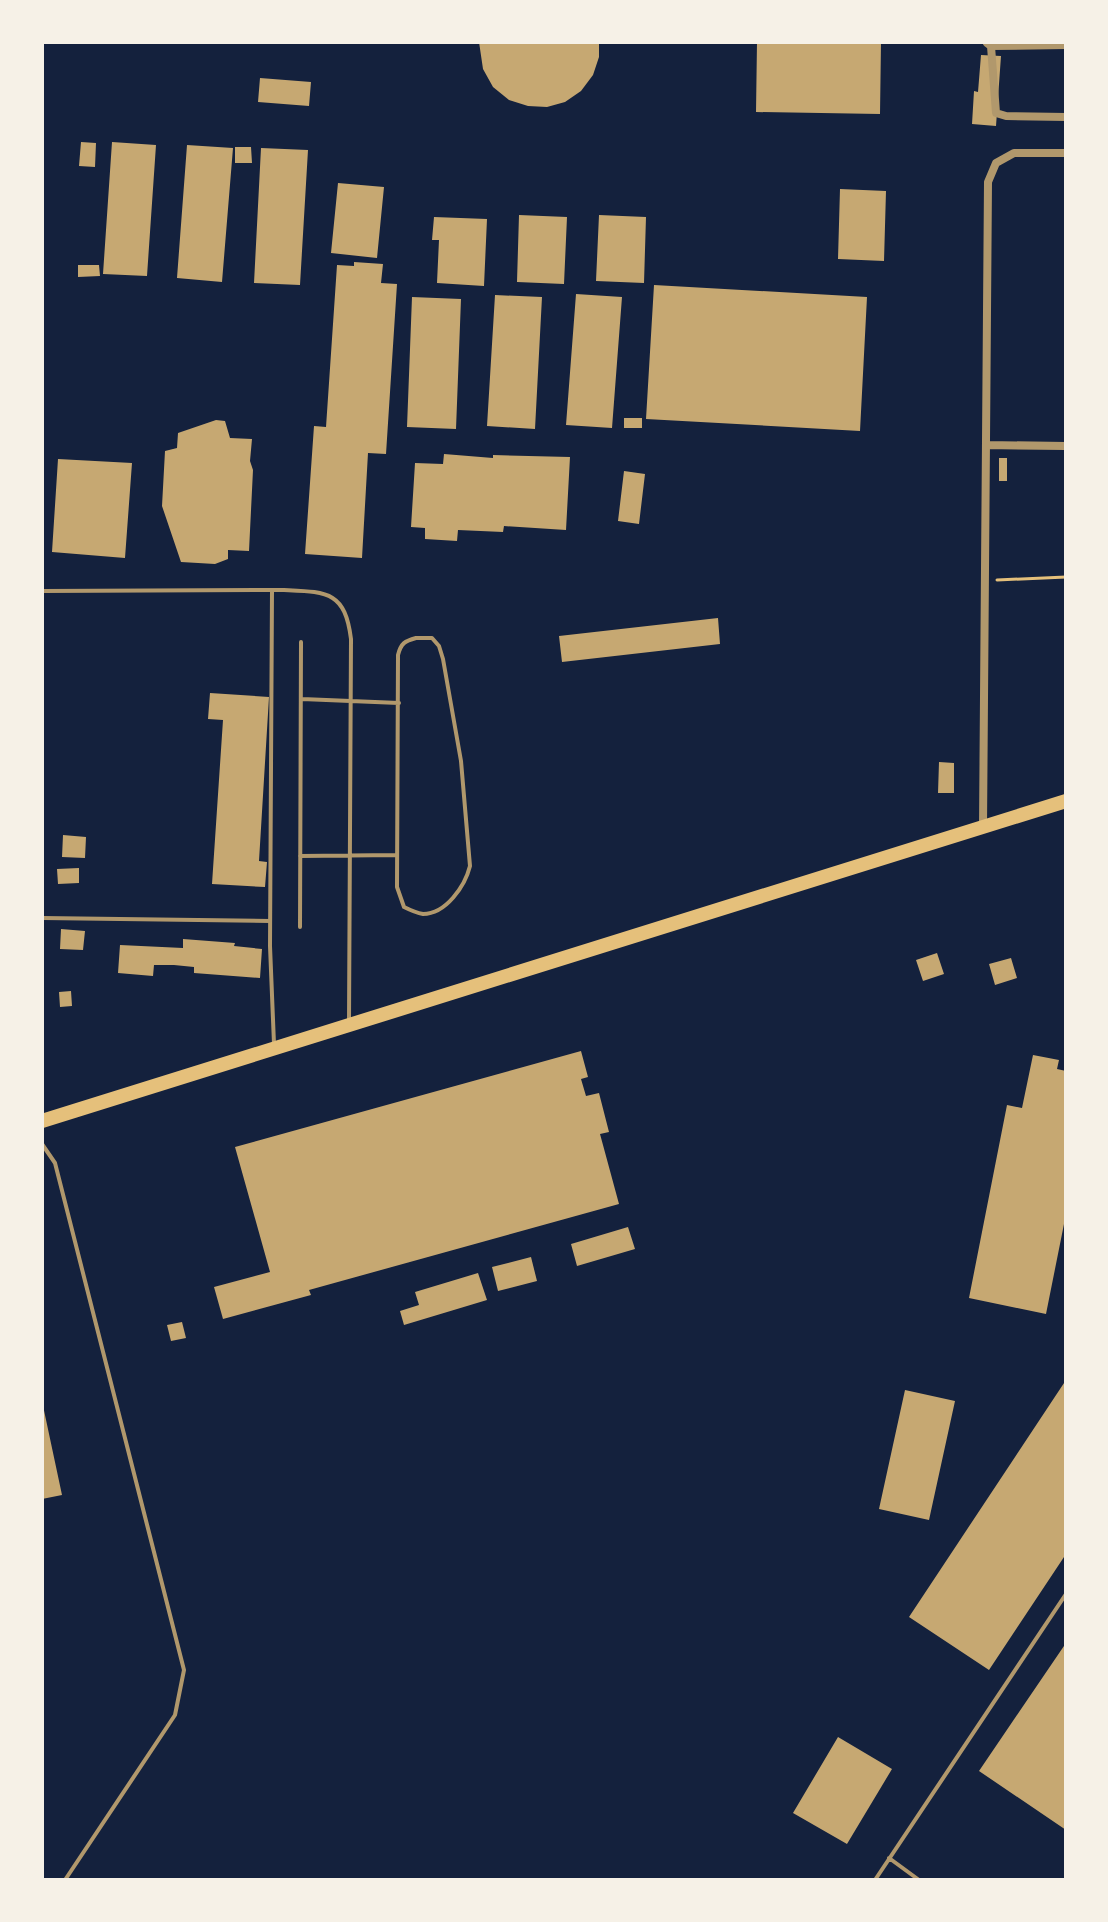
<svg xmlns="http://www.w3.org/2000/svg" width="1108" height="1922" viewBox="0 0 1108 1922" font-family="'PT Sans Narrow',sans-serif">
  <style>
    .building { fill: #c6a872 }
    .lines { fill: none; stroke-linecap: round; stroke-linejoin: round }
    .path { stroke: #e5c07b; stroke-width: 3 }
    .service { stroke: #b1986c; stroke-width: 4 }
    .minor { stroke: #b1986c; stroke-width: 8 }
    .primary { stroke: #e5c07b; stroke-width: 14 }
  </style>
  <rect width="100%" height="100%" fill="#14213d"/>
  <path class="building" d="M 479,42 L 599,42 L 599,57 L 593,75 L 581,91 L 565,102 L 547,107 L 528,106 L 509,100 L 493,87 L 483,69 Z
    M 757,42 L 881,42 L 880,114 L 756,112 Z
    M 981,55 L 1001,56 L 996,126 L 972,124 L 974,91 L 978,92 Z
    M 260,78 L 311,82 L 309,106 L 258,102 Z
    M 81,142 L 96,143 L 95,167 L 79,166 Z
    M 112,142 L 156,145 L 147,276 L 103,274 Z
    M 187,145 L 233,148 L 222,282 L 177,278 Z
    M 235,147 L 251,147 L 252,163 L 235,163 Z
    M 261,148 L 308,150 L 300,285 L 254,283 Z
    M 338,183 L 384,187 L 377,258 L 331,253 Z
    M 840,189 L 886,191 L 884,261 L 838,259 Z
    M 519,215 L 567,217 L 564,284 L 517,282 Z
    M 599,215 L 646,217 L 644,283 L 596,281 Z
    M 434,217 L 487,219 L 484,286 L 437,283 L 439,240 L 432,240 Z
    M 354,262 L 383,264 L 381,283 L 397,284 L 386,454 L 368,453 L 362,558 L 305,554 L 314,426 L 326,427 L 337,265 L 354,266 Z
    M 78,265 L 99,265 L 100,276 L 78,277 Z
    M 654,285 L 867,297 L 860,431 L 646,419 Z
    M 576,294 L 622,297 L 612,428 L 566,425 Z
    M 495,295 L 542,297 L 535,429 L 487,426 Z
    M 412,297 L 461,299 L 456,429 L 407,427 Z
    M 624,418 L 642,418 L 642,428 L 624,428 Z
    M 216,420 L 225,421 L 230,438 L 252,439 L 250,461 L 253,470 L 249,551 L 228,550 L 228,559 L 215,564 L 181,562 L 162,506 L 165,451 L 177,448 L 178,433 Z
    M 444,454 L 493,458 L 493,455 L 570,457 L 566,530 L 504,526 L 503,532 L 458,530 L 457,541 L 425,539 L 425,528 L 411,527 L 415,463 L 443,464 Z
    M 999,458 L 1007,458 L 1007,481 L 999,481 Z
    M 58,459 L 132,463 L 125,558 L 52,552 Z
    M 624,471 L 645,474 L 639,524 L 618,521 Z
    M 718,618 L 720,644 L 562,662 L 559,636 Z
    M 210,693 L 269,697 L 259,861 L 267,862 L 265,887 L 212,884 L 223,720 L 208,719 Z
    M 939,762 L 954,763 L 954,793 L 938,793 Z
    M 63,835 L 86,837 L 85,858 L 62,857 Z
    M 79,868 L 79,883 L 58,884 L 57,869 Z
    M 61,929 L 85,931 L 83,950 L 60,949 Z
    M 183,939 L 235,943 L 234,946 L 262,949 L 260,978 L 194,973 L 194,967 L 174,965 L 154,965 L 153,976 L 118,973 L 120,945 L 183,948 Z
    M 937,953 L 944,974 L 923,981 L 916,960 Z
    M 1011,958 L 1017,978 L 995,985 L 989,964 Z
    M 71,991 L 72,1006 L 60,1007 L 59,992 Z
    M 581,1051 L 588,1077 L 581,1079 L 586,1096 L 599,1093 L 609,1132 L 600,1134 L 619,1204 L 309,1290 L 311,1295 L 223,1319 L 214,1287 L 270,1272 L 235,1147 Z
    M 1033,1055 L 1059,1060 L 1057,1069 L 1066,1071 L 1066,1214 L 1046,1314 L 969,1298 L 1007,1105 L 1022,1108 Z
    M 628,1227 L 635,1249 L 577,1266 L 571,1244 Z
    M 531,1257 L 537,1281 L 498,1291 L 492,1267 Z
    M 478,1273 L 487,1300 L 404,1325 L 400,1311 L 419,1305 L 415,1292 Z
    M 182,1322 L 186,1338 L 171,1341 L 167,1325 Z
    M 1066,1380 L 1066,1554 L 989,1670 L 909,1617 Z
    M 905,1390 L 955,1401 L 929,1520 L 879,1509 Z
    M 42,1401 L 62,1495 L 42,1499 Z
    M 1066,1643 L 1066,1830 L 979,1771 Z
    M 838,1737 L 892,1769 L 847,1844 L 793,1813 Z"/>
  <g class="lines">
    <path class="path" d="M 997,580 L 1066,577"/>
    <path class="service" d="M 272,590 L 270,946 L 274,1044
      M 42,591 L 284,590 C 327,592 345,591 351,639 L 349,1022
      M 416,638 L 432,638 L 439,646 L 443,659 L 461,761 L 470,866 C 465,886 446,914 423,914 C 417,913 410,910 404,907 L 397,887 L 398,655 C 401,643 405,641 416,638 Z
      M 302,699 L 399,703
      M 300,856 L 397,855
      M 42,918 L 270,921
      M 300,927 L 301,642
      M 42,1144 L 55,1163 L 184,1670 L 175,1715 L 65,1880
      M 889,1858 L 919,1880
      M 875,1880 L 1066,1594"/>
    <path class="minor" d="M 987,43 L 991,46 L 1066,45
      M 991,46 L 996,113 L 1006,116 L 1066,117
      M 986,445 L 1066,446
      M 983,827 L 988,182 L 996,163 L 1014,153 L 1066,153"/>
    <path class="primary" d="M 42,1121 L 1066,801"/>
  </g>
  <rect width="1108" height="1922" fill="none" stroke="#f6f1e7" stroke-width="88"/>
</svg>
